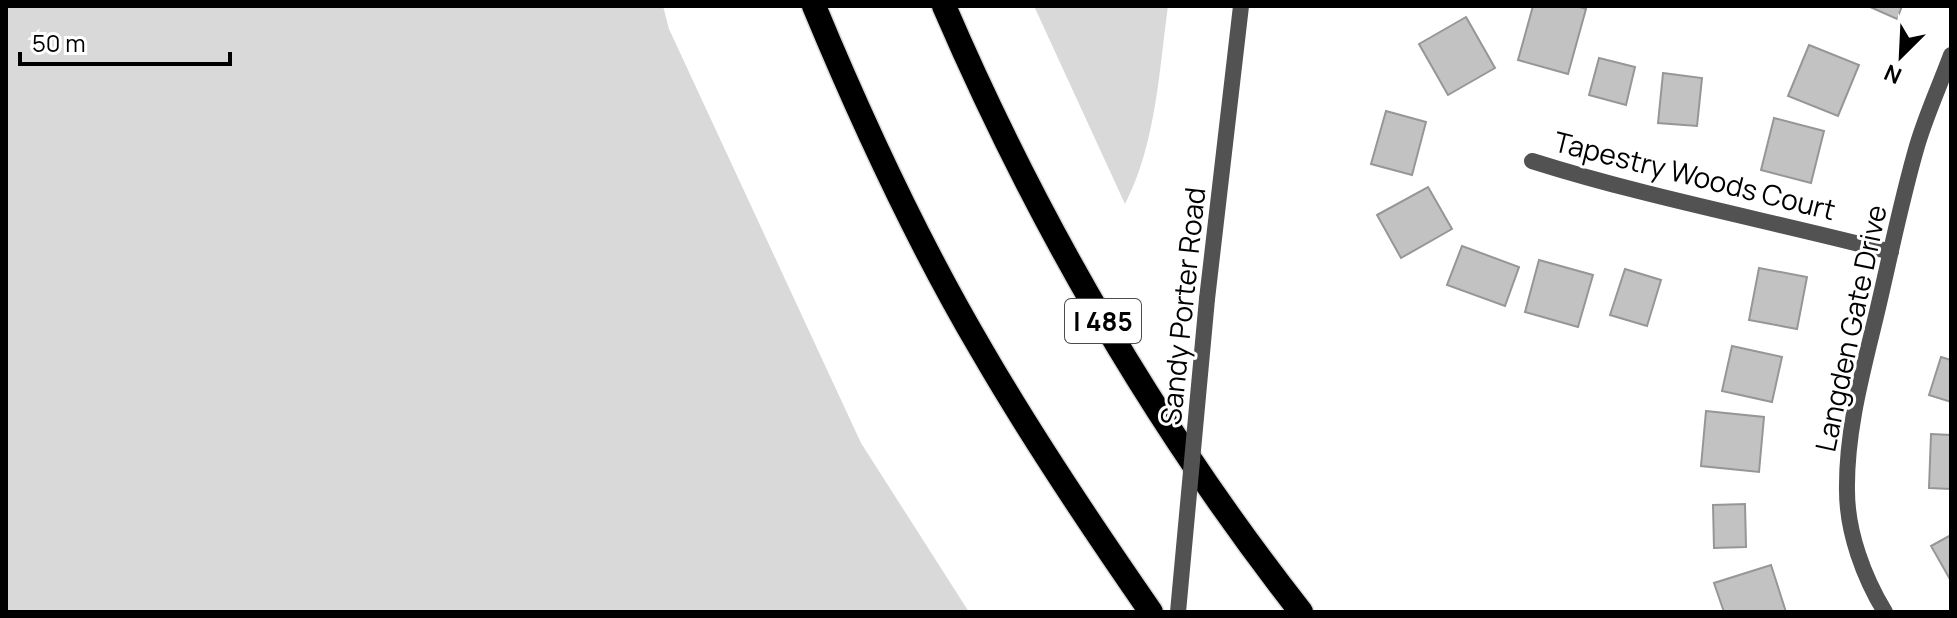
<svg xmlns="http://www.w3.org/2000/svg" width="1957" height="618" viewBox="0 0 1957 618" font-family="Manrope,sans-serif">
  <style>
    .green { fill: #d9d9d9 }
    .building { fill: #c2c2c2; stroke: #969696; stroke-width: 2 }
    .lines { fill: none; stroke-linecap: round; stroke-linejoin: round }
    .motorway-casing { stroke: #dbdbdb; stroke-width: 27 }
    .minor { stroke: #525252; stroke-width: 16 }
    .tertiary { stroke: #525252; stroke-width: 16 }
    .motorway { stroke: #000; stroke-width: 24 }
    .tertiary-bridge { stroke: #525252; stroke-width: 16 }
    .labels { text-anchor: middle; dominant-baseline: central; stroke-width: 6; stroke-linejoin: round; paint-order: stroke }
    .shield { fill: #fff; stroke: #4c4c4c; stroke-width: 2 }
    .shield-label { font-size: 26px; font-weight: bold; fill: #000 }
    .street-label { font-size: 28px; fill: #000; stroke: #fff }
  </style>
  <rect width="100%" height="100%" fill="#fff"/>
  <path class="green" d="M 6,6 L 663,6 L 669,29 L 861,443 L 969,612 L 6,612 Z
    M 1034,6 L 1168,6 C 1159,71 1156,144 1125,204 Z"/>
  <path class="building" d="M 1533,6 L 1576,6 L 1586,9 L 1568,74 L 1518,60 Z
    M 1868,6 L 1902,6 L 1897,19 Z
    M 1466,17 L 1495,68 L 1448,95 L 1419,44 Z
    M 1809,45 L 1859,65 L 1838,116 L 1788,96 Z
    M 1599,58 L 1635,67 L 1626,105 L 1589,95 Z
    M 1663,73 L 1702,78 L 1697,126 L 1658,123 Z
    M 1386,111 L 1426,122 L 1412,175 L 1371,164 Z
    M 1774,118 L 1824,131 L 1811,183 L 1761,170 Z
    M 1428,187 L 1452,229 L 1401,258 L 1377,215 Z
    M 1462,246 L 1519,267 L 1505,306 L 1447,285 Z
    M 1539,260 L 1593,275 L 1578,327 L 1525,312 Z
    M 1759,268 L 1807,277 L 1797,329 L 1749,320 Z
    M 1625,269 L 1661,280 L 1647,326 L 1610,315 Z
    M 1732,346 L 1782,357 L 1772,402 L 1722,391 Z
    M 1941,357 L 1951,360 L 1951,402 L 1929,395 Z
    M 1706,411 L 1764,417 L 1759,472 L 1701,466 Z
    M 1931,434 L 1951,435 L 1951,489 L 1929,488 Z
    M 1745,504 L 1746,547 L 1714,548 L 1713,505 Z
    M 1951,535 L 1951,581 L 1931,546 Z
    M 1771,565 L 1786,612 L 1724,612 L 1714,583 Z"/>
  <g class="lines">
    <defs>
      <path id="motorway" d="M 814,6 C 863,124 917,241 982,351 C 1034,441 1092,527 1151,612
        M 944,6 C 1037,222 1156,427 1301,612"/>
    </defs>
    <use href="#motorway" class="motorway-casing"/>
    <path class="minor" d="M 1532,161 C 1649,198 1772,221 1891,252
      M 1885,612 C 1864,578 1847,532 1847,491 C 1846,430 1863,371 1877,312 C 1890,257 1901,201 1917,146 C 1926,115 1940,85 1951,55"/>
    <path class="tertiary" d="M 1207,299 L 1241,6"/>
    <use href="#motorway" class="motorway"/>
    <path class="tertiary-bridge" d="M 1178,612 L 1207,299"/>
  </g>
  <g class="labels">
    <rect class="shield" x="1065" y="299" width="76" height="44" rx="6"/>
    <g class="shield-label">
      <text x="1103" y="321">I 485</text>
    </g>
    <g class="street-label">
      <text transform="translate(1695 175) rotate(14)">Tapestry Woods Court</text>
      <text transform="translate(1182 306) rotate(-84)">Sandy Porter Road</text>
      <text transform="translate(1850 328) rotate(-78)">Langden Gate Drive</text>
    </g>
  </g>
  <rect width="1957" height="618" fill="none" stroke="#000000" stroke-width="16"/>
  <g transform="translate(1901 56) rotate(204)" stroke="#ffffff" stroke-width="6" paint-order="stroke">
  <path d="M0-6L14 30L0 20L-14 30Z" fill="#000000"/>
  <text y="-12" font-size="22" font-weight="bold" text-anchor="middle" fill="#000000">N</text>
  </g>
  <path d="M20 52v12h210v-12" fill="none" stroke="#000000" stroke-width="4"/>
  <text x="32" y="52" font-size="24" fill="#000000" stroke="#ffffff" stroke-width="6" paint-order="stroke">50 m</text>
</svg>
